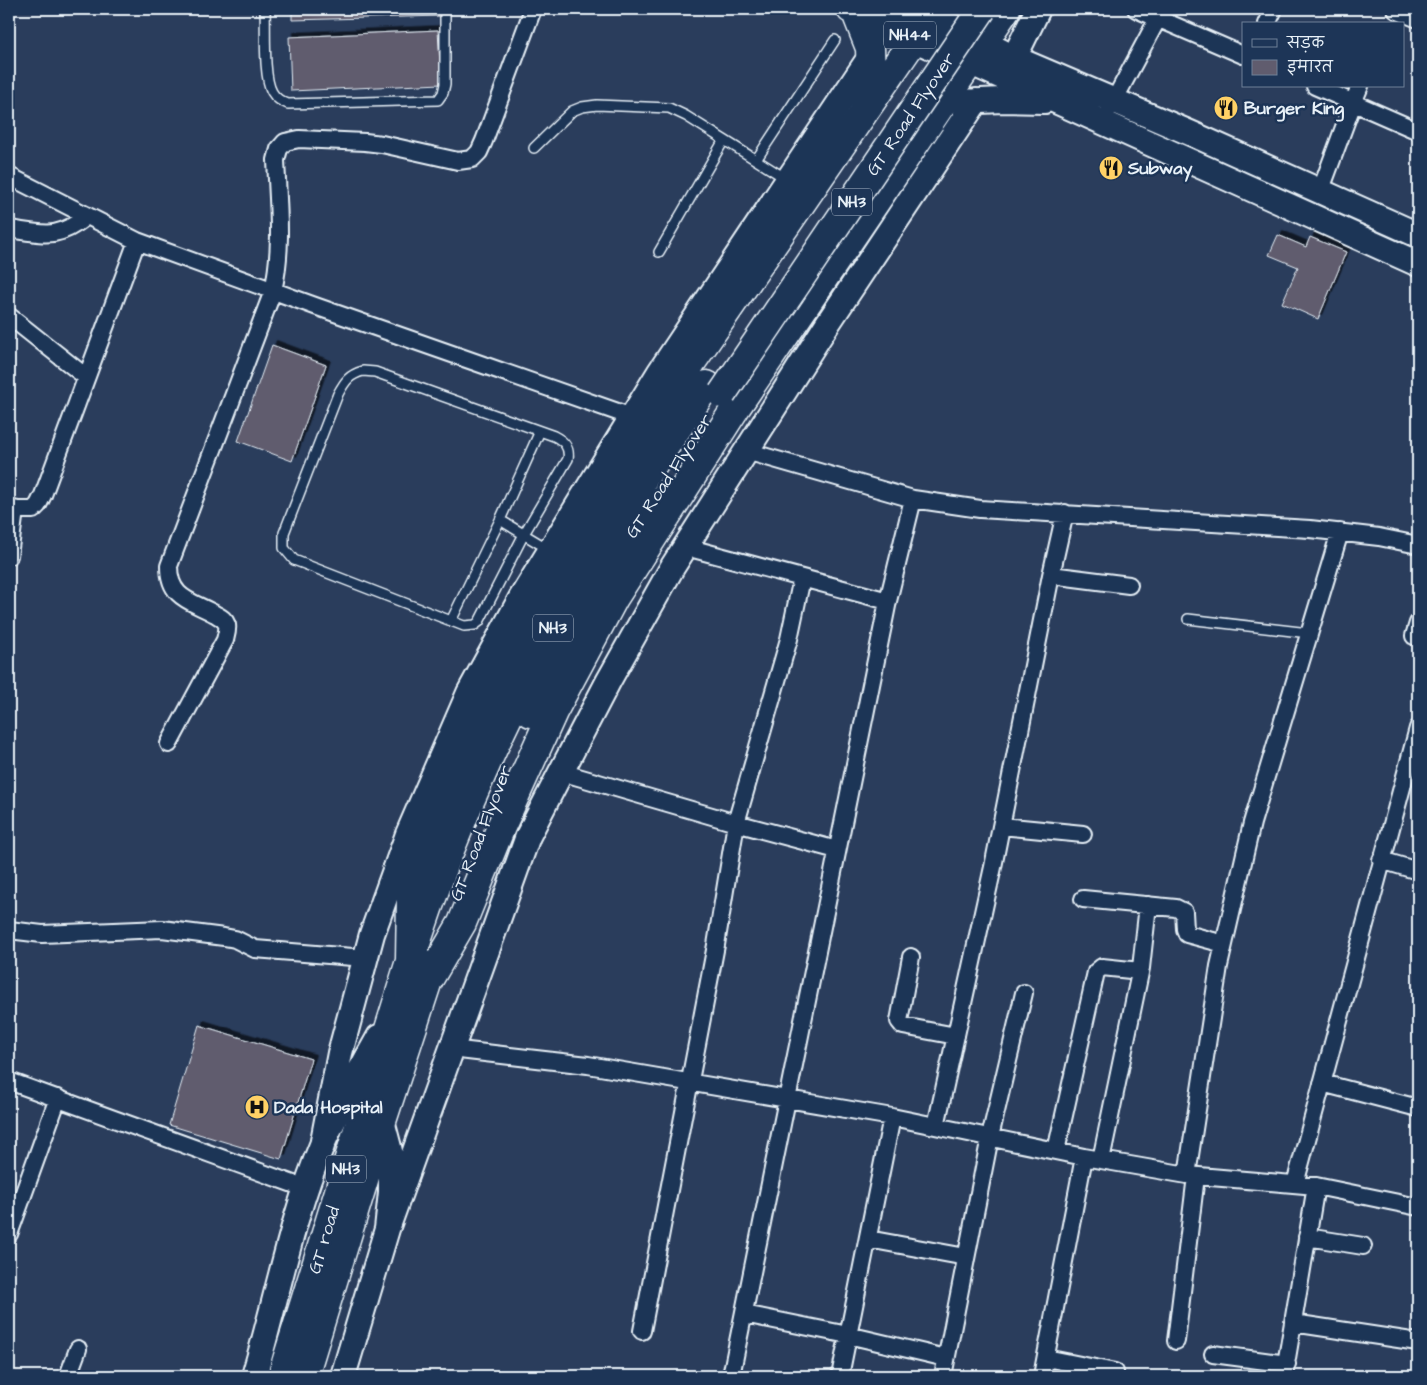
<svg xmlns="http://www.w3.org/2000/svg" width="1427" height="1385" viewBox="0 0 1427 1385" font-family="'Architects Daughter','Playpen Sans Deva',sans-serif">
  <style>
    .building { fill: #605c6e; stroke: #e8f1f8; filter: url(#shadow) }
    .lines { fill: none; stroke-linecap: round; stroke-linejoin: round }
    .lane-casing { stroke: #e8f1f8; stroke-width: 12 }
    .street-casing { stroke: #e8f1f8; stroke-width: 20 }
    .secondary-casing { stroke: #e8f1f8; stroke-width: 28 }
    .highway-casing { stroke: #e8f1f8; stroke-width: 31 }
    .lane { stroke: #1d3557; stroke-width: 9 }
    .street { stroke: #1d3557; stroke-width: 16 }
    .secondary { stroke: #1d3557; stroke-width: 24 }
    .highway { stroke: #1d3557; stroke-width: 28 }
    .highway-bridge-casing { stroke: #e8f1f8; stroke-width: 31; stroke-linecap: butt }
    .highway-bridge { stroke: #1d3557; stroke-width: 28 }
    .labels { text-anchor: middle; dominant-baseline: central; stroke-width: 5; stroke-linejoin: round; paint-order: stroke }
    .shield { fill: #1d3557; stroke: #abb9c8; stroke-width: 1 }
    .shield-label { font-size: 16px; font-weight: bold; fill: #e8f1f8 }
    .poi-label { font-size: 18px; font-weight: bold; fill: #e8f1f8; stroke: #1d3557; text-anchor: start }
    .street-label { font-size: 18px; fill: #e8f1f8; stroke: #1d3557 }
  </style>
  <defs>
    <filter id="shadow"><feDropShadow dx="4.5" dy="-4.5" stdDeviation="0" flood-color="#0009"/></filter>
  </defs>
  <rect width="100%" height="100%" fill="#2a3d5c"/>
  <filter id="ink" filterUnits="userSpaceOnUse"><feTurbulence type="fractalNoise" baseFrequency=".02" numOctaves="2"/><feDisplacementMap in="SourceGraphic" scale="10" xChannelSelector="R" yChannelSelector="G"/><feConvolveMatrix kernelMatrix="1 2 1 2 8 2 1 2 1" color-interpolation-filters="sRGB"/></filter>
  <g filter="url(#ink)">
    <path class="building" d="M 292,9 L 441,9 L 442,16 L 292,20 Z
      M 438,30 L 441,84 L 291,91 L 289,37 Z
      M 1278,235 L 1306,247 L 1310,237 L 1346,252 L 1318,319 L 1282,303 L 1298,267 L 1269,255 Z
      M 272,345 L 326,365 L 292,461 L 238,441 Z
      M 199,1025 L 311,1059 L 281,1159 L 169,1125 Z"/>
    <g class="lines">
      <defs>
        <path id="lane" d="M 265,9 C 266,29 263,77 272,92 C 276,99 281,101 288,104 L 438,100 L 443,93 L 445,84 L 445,9
          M 534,148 L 572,111 L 582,107 L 597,105 L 669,108 L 686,116 L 788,180
          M 756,160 L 835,40
          M 659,252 L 724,140
          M 363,371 L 375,372 L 554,436 C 564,441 570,447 568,459 L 524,534 L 479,622 L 475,625 L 464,626 L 294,560 L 284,548 L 284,533 L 338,394 C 345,381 349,375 363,371 Z
          M 500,520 L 550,550
          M 1188,619 L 1309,633
          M 451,621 L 500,520 L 540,431"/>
        <path id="street" d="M 1136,9 L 1243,55
          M 1396,10 L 1418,19
          M 1267,24 L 1274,9
          M 1315,86 L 1418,131
          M 1110,108 L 1163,9
          M 9,176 L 137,241 L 315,306 L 632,417
          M 1320,192 L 1353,103 L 1360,86
          M 9,229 C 45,234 57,240 87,216
          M 9,316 L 86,377
          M 746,451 L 913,499 L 980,509 L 1310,529 L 1379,537 L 1418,545
          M 9,508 L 18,510 L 33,510 L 38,505 L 43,495 L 137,241
          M 686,547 L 888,601
          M 9,556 L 15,510
          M 1051,575 L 1129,585
          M 1414,636 L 1418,623
          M 169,744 L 225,640 C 226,636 228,630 227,625 C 225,619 220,617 215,614 C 192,601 169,599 169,566 L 273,291 C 283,247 278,205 276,160 L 279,149 L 285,142 L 299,139 L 365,142 L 382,144 L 458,161 L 472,159 L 479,152 L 484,141 L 533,9
          M 561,772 L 736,823 L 837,850
          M 1001,826 L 1083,834
          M 1381,860 L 1418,871
          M 1083,899 L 1176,908 L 1184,912 L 1185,929 L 1187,934 L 1224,944
          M 9,930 L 42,934 L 162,929 L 224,937 L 235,939 L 255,949 L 365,958
          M 911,957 L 899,1021 L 903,1026 L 956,1036
          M 451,1049 L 588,1065 L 892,1117 L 1084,1157 L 1187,1175 L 1316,1186 L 1418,1207
          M 9,1081 L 307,1189
          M 1322,1083 L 1418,1108
          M 936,1126 L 993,867 L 1051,575 L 1065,513
          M 1056,1151 L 1096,972 L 1102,967 L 1140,971
          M 1101,1160 L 1141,968 L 1148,905
          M 1187,1175 L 1219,966 L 1252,823 L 1340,532
          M 1295,1184 L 1418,728
          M 9,1234 L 58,1098
          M 1307,1237 L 1363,1246
          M 868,1239 L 966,1257
          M 744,1314 L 848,1335 L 946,1358
          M 1293,1323 L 1418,1342
          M 642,1331 L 716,945 L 736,823 L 789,639 L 802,578
          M 1176,1341 L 1196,1176
          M 1213,1354 L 1287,1364
          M 1046,1358 L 1115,1372
          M 68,1376 L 78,1349
          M 731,1376 L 888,601 L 913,499
          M 840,1376 L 892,1117
          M 943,1376 L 990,1137 L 1024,993
          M 1042,1376 L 1084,1157
          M 1284,1376 L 1316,1186"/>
        <path id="secondary" d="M 983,42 L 1014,58 L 1190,133 L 1418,235
          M 1014,58 L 1038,9
          M 969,62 L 1418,264
          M 960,102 L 1002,100 L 1044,101
          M 322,1146 L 340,1053 L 372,934 L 408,834 L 469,693 L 521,598 L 659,373 L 870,57
          M 387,1229 L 528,836 L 561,772 L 609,680 L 673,566 L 828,323 L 976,101
          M 254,1376 C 277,1299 291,1219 322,1145 C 338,1108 359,1073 379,1037
          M 343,1376 L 387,1229 L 391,1192 L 391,1155 L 382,1121"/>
        <path id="highway" d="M 851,9 L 969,62
          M 910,9 L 983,42
          M 855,10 L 870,48 L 871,78 L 866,104
          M 531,713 L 597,590 L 652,501
          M 410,961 L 411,897 L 451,789 L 520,644 L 578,538 L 680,379 L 935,9
          M 428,981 L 462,923 L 501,827 L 553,712 L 614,598 L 737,406 L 1006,9
          M 282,1376 L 410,961 C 445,854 489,750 541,651 C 553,629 564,606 577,584 C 617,516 662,450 707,385
          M 304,1376 L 382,1121 L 433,965"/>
      </defs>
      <use href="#lane" class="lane-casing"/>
      <use href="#street" class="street-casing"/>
      <use href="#secondary" class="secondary-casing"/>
      <use href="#highway" class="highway-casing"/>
      <use href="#lane" class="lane"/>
      <use href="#street" class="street"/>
      <use href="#secondary" class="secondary"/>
      <use href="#highway" class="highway"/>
      <defs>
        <path id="highway-bridge" d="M 722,394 L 982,9"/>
      </defs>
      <use href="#highway-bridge" class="highway-bridge-casing"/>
      <use href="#highway-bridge" class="highway-bridge"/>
    </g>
  </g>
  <defs>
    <symbol id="restaurant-disc" viewBox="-11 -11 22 22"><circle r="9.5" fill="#ffd166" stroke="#1d3557"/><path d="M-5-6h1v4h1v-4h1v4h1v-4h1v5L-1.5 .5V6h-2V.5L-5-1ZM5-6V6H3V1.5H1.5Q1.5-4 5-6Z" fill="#111"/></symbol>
    <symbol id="hospital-disc" viewBox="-11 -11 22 22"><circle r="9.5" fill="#ffd166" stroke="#1d3557"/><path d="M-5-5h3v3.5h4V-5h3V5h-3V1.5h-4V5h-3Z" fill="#111"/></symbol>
  </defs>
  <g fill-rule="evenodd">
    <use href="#restaurant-disc" x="1212" y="94" width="28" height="28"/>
    <use href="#restaurant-disc" x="1097" y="154" width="28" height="28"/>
    <use href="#hospital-disc" x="243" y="1093" width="28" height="28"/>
  </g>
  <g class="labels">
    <g class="shield">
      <rect x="884" y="21.5" width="52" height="27" rx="4"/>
      <rect x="832" y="188.5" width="40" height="27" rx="4"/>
      <rect x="533" y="614.5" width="40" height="27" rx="4"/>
      <rect x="326" y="1155.5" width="40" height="27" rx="4"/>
    </g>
    <g class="shield-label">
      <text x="910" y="35">NH44</text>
      <text x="852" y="202">NH3</text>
      <text x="553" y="628">NH3</text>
      <text x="346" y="1169">NH3</text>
    </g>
    <g class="poi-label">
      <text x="1244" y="108">Burger King</text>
      <text x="1128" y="168">Subway</text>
      <text x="274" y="1107">Dada Hospital</text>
    </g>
    <g class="street-label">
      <text transform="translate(911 114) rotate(-56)">GT Road Flyover</text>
      <text transform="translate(669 476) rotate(-57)">GT Road Flyover</text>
      <text transform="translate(481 833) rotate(-69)">GT Road Flyover</text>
      <text transform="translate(324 1240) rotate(-73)">GT road</text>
    </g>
  </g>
  <rect width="1427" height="1385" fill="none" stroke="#1d3557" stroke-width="30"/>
  <rect x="15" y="15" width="1397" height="1355" fill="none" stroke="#e8f1f8" stroke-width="2" filter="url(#ink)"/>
  <rect x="1242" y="22" width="162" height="65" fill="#1d3557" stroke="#6e8097"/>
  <rect x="1252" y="39" width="25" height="8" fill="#1d3557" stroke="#6e8097"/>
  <text x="1287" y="48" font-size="15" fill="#e8f1f8">सड़क</text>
  <rect x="1252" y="60" width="25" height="15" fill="#605c6e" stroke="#6e8097"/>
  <text x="1287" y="72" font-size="15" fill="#e8f1f8">इमारत</text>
</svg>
